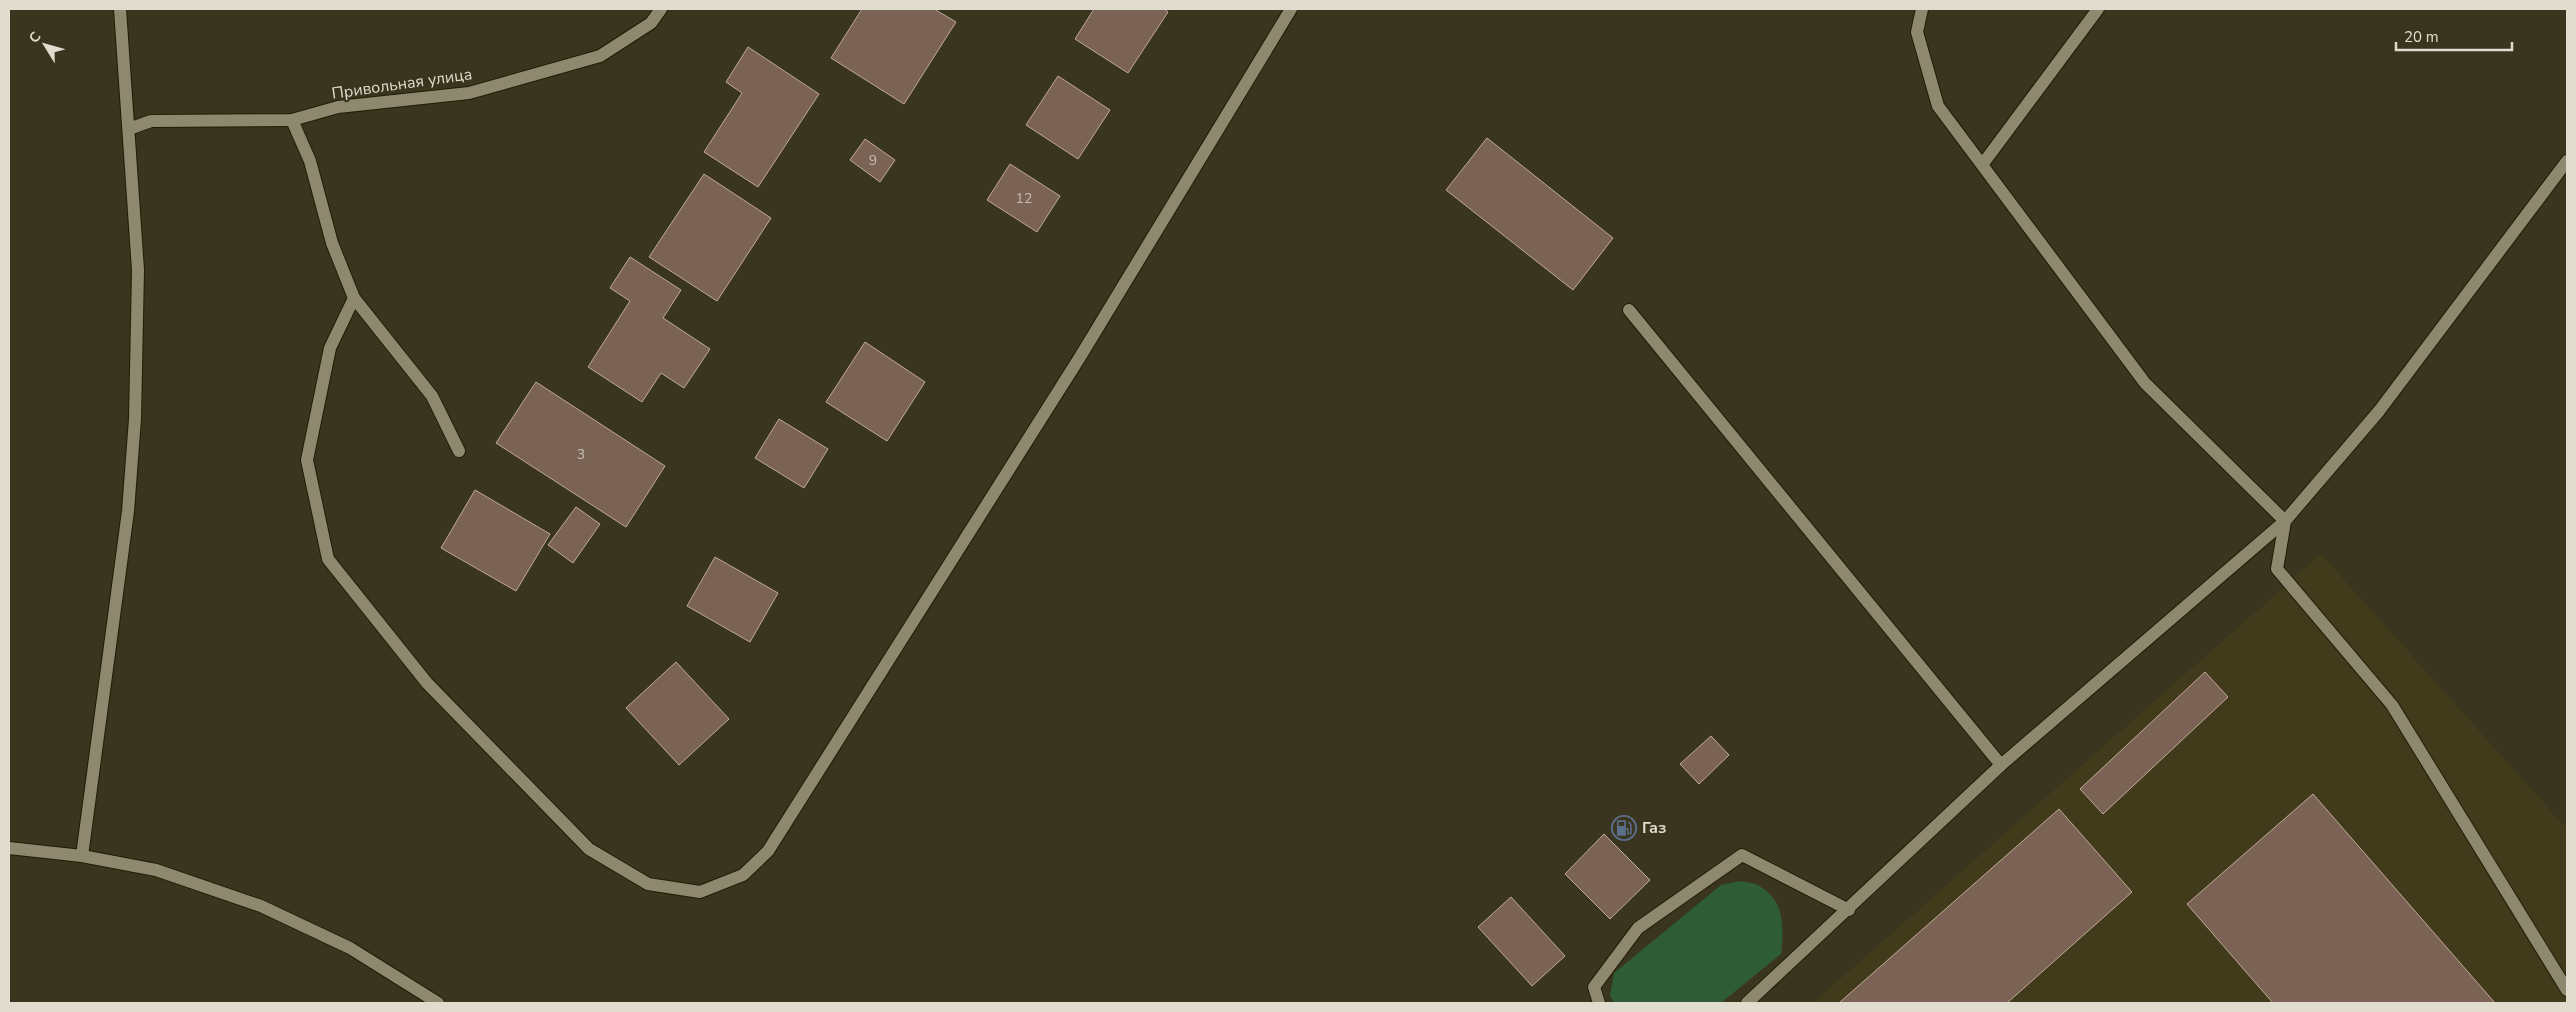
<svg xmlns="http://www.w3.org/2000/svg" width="2576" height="1012" viewBox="0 0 2576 1012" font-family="'Nunito Sans',sans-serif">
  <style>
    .built { fill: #413b1c }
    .green { fill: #2d5c37 }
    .building { fill: #7a6354; stroke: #c2a998 }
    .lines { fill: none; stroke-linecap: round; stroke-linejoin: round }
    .service-casing { stroke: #211c06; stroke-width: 14 }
    .minor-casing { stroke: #211c06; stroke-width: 14 }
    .secondary-casing { stroke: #211c06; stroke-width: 14 }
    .service { stroke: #8d886e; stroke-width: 12 }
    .minor { stroke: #8d886e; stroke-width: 12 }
    .secondary { stroke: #8d886e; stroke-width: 12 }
    .labels { text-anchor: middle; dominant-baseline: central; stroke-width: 4.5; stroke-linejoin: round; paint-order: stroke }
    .number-label { font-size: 14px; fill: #c6beb0 }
    .street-label { font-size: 16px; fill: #e0ddcf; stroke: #3a351e }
    .poi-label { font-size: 16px; font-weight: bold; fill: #e0ddcf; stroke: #3a351e; text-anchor: start }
  </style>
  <rect width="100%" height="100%" fill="#3a351e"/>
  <path class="built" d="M 2321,554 L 2567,829 L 2567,1003 L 1813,1003 Z"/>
  <path class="green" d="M 1739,881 C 1746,882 1756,883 1761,887 C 1785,902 1784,929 1781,954 L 1721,1003 L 1614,1003 L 1610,995 L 1614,973 L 1721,885 Z"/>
  <path class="building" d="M 862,9 L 934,9 L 956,22 L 904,104 L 831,58 Z
    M 1094,9 L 1164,9 L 1168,12 L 1128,73 L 1075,39 Z
    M 748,47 L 819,94 L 758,187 L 704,152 L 742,93 L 726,82 Z
    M 1058,76 L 1110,110 L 1078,159 L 1026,125 Z
    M 1487,138 L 1613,238 L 1573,290 L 1446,190 Z
    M 865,139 L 895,160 L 880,182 L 850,160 Z
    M 1010,164 L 1060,196 L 1037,232 L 987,200 Z
    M 704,174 L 771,218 L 717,301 L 649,257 Z
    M 630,257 L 681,290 L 663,318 L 710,349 L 684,388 L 661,373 L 642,402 L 588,367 L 630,301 L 610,288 Z
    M 865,342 L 925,382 L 887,441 L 826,402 Z
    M 536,382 L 665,466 L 626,527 L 496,443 Z
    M 779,419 L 828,449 L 804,488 L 755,458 Z
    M 475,490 L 550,534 L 516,591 L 441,548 Z
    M 576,507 L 600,524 L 573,563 L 548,545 Z
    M 715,557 L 778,593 L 750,642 L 687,606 Z
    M 676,662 L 729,719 L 679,765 L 626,708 Z
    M 2205,672 L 2228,697 L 2103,814 L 2080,789 Z
    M 1711,736 L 1729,755 L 1699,784 L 1680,764 Z
    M 2313,794 L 2495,1003 L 2273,1003 L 2187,904 Z
    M 2059,809 L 2132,892 L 2007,1003 L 1839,1003 Z
    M 1604,834 L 1650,880 L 1610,919 L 1565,874 Z
    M 1511,897 L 1565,956 L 1532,986 L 1478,927 Z"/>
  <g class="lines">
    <defs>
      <path id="service" d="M 1922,9 L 1917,32 L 1938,106 L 2145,383 L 2285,521 L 2277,569 L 2392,705 L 2567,990
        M 292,120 L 310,161 L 332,243 L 354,298 L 432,396 L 459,451
        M 1982,165 L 2098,9
        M 1629,310 L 2001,765
        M 1599,1003 L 1594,987 L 1638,928 L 1742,855 L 1849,910"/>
      <path id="minor" d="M 129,129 L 151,121 L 292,120 L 338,107 L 469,93 L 600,56 L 651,23 L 661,9
        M 354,298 L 330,348 L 307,460 L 328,559 L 427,683 L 589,849 L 648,884 L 700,892 L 743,875 L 768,851 L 1080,357 L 1291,9
        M 82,856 L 128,511 L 135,419 L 138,270 L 120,9
        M 1747,1003 L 2001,765 L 2285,521 L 2379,411 L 2567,161"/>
      <path id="secondary" d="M 9,848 L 82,856 L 156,870 L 261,906 L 350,948 L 438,1003"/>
    </defs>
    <use href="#service" class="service-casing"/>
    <use href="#minor" class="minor-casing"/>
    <use href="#secondary" class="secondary-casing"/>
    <use href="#service" class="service"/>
    <use href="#minor" class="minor"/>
    <use href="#secondary" class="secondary"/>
  </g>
  <defs>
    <symbol id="fuel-ring" viewBox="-11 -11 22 22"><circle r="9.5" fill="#3a351e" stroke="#5c6f8a" stroke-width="1.5"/><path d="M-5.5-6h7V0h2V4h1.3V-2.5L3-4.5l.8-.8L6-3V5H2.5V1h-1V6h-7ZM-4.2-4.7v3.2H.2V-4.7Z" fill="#5c6f8a"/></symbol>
  </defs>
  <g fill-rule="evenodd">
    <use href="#fuel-ring" x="1610" y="814" width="28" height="28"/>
  </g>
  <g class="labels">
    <g class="number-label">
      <text x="873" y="160">9</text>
      <text x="1024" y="198">12</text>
      <text x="581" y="454">3</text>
    </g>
    <g class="street-label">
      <text transform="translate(402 84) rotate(-8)">Привольная улица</text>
    </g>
    <g class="poi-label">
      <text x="1642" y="828">Газ</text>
    </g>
  </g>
  <rect width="2576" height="1012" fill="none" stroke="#e0ddcf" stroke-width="20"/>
  <g transform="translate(45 45) rotate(307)" stroke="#3a351e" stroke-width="4" paint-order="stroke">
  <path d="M0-4L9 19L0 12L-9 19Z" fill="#e0ddcf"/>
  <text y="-8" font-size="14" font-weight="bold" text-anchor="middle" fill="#e0ddcf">С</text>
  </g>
  <path d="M2396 42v8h116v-8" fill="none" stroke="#e0ddcf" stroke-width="2.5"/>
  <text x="2404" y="42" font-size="15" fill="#e0ddcf" stroke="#3a351e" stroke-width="4" paint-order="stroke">20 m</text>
</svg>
